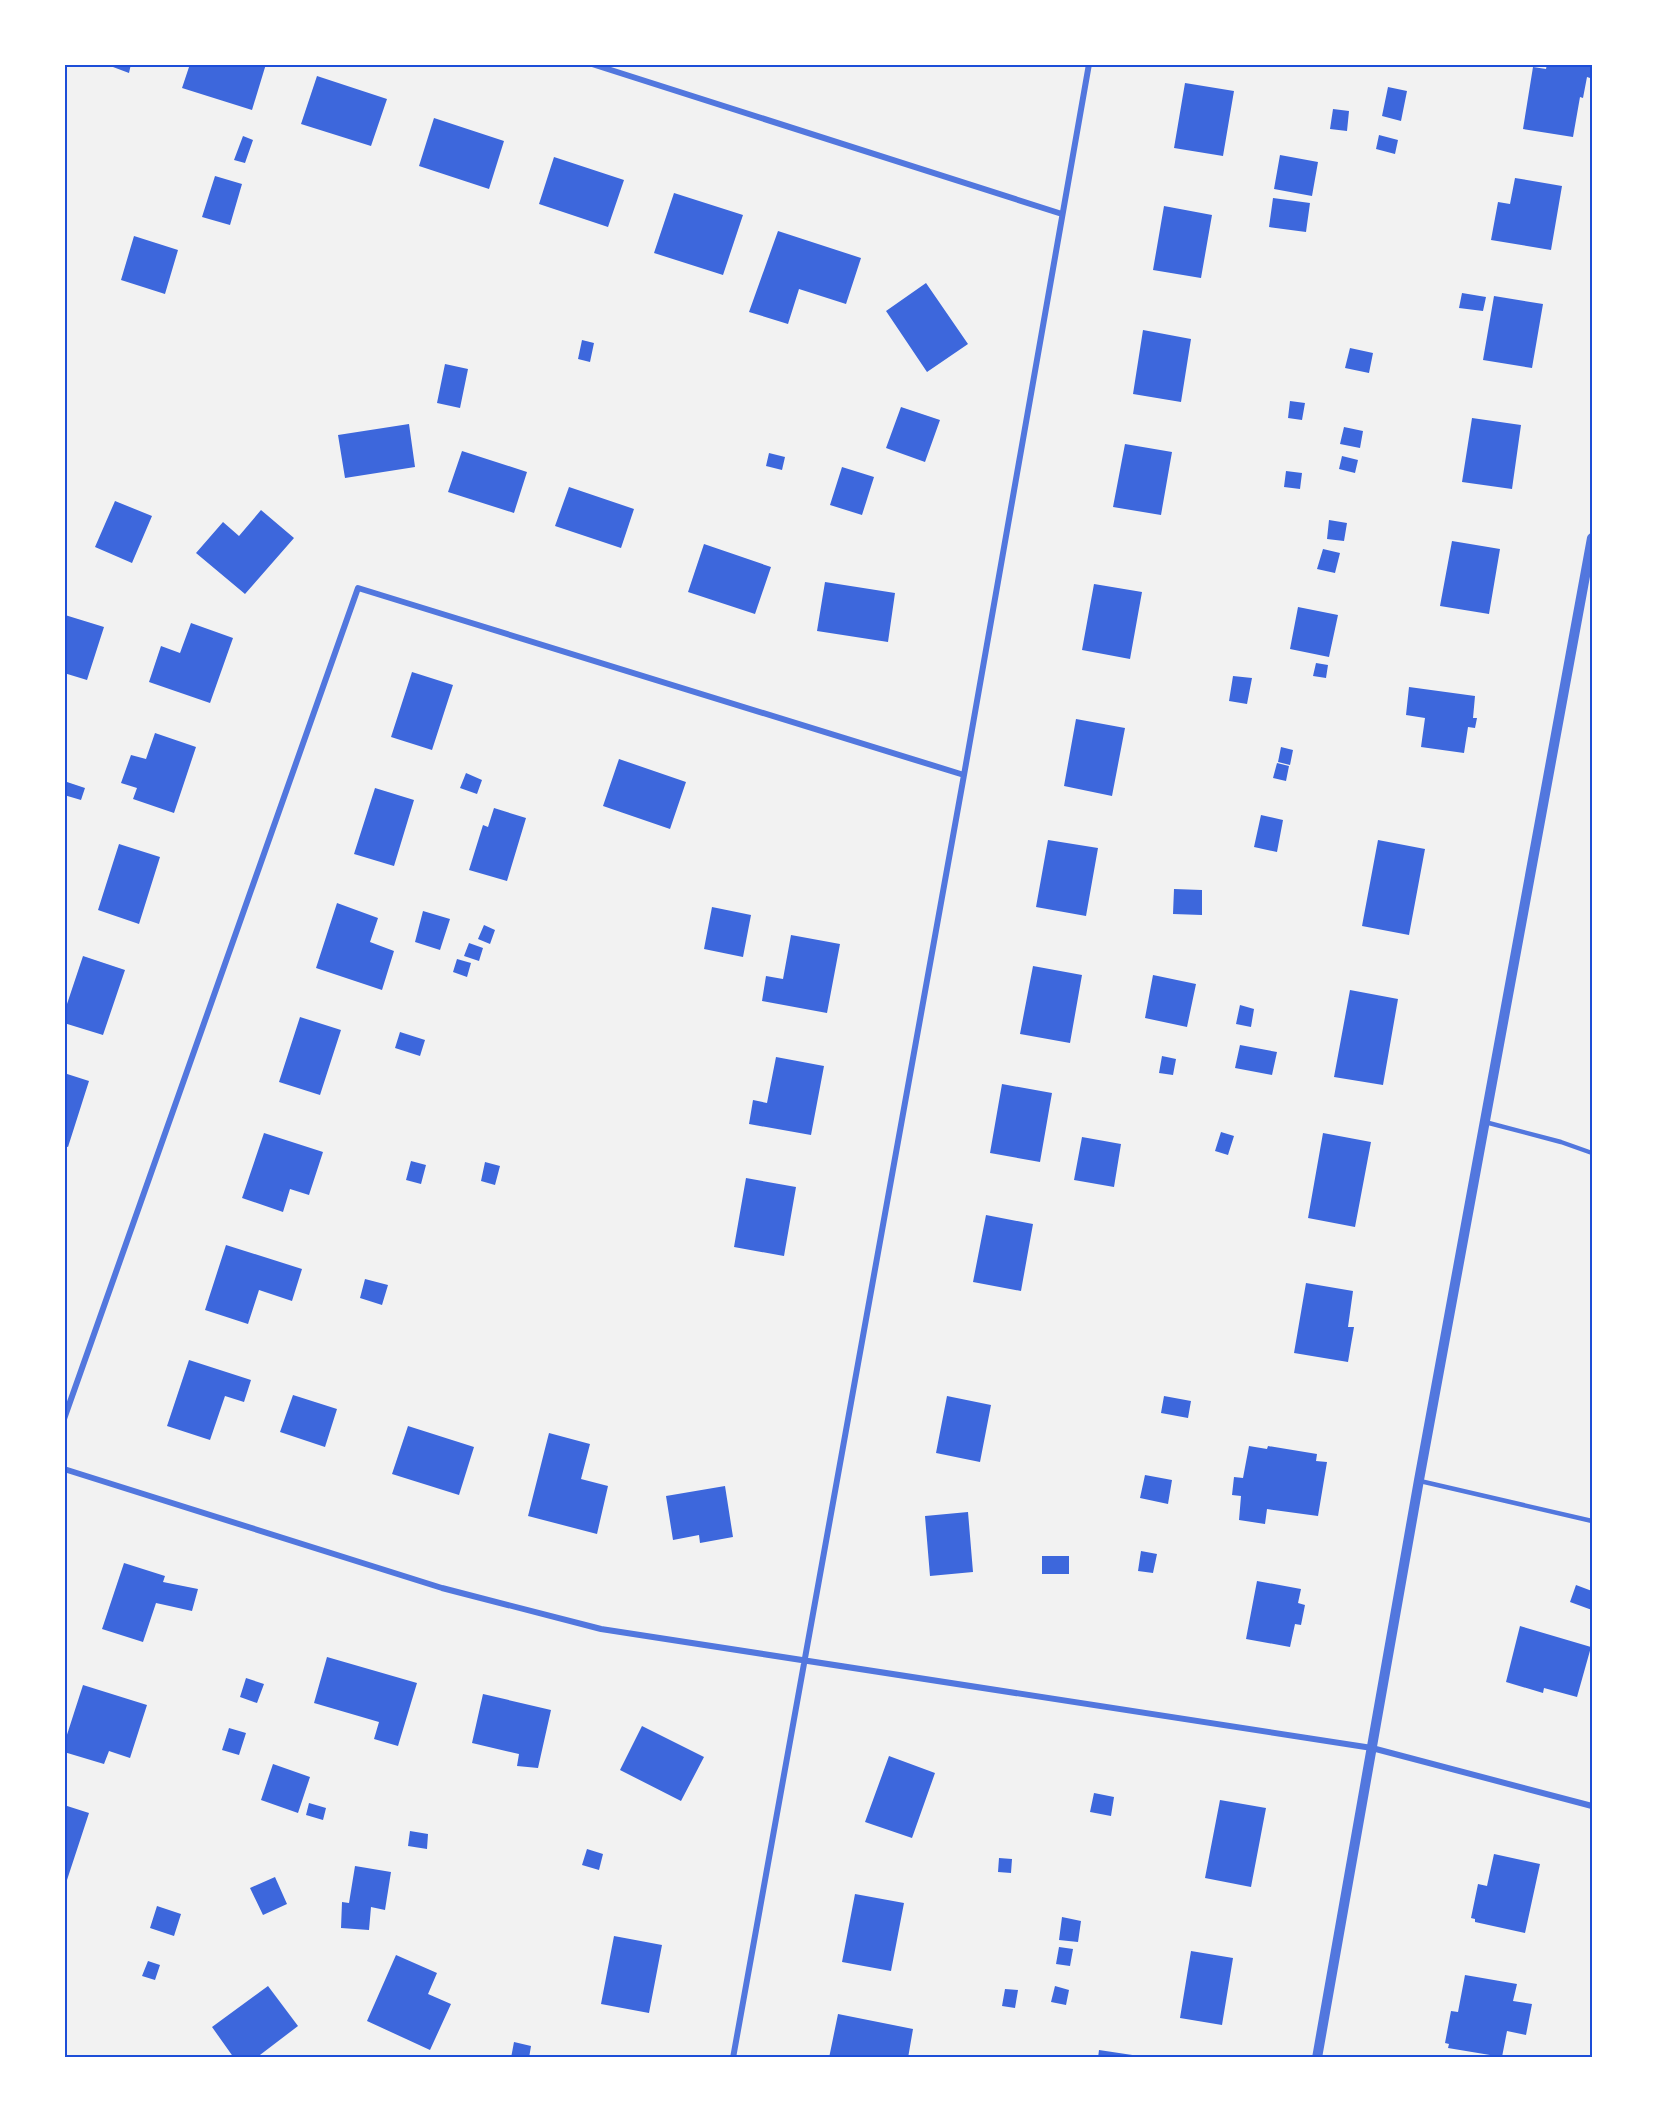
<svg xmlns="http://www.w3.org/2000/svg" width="1657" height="2122" viewBox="0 0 1657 2122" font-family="'Exo 2',sans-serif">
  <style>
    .building { fill: #3d67dc }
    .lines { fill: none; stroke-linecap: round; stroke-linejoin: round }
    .service { stroke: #5277de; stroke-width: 4.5 }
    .minor { stroke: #5277de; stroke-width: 6 }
    .tertiary { stroke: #5277de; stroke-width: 10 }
    .neatline { fill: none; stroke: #1d4ed8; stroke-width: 2 }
  </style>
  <rect width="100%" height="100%" fill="#f2f2f2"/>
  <path class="building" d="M 105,64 L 131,64 L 129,73 Z
    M 190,64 L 266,64 L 252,110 L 182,88 Z
    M 1547,64 L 1592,64 L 1590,78 L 1587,77 L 1583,98 L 1580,97 L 1573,137 L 1523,129 L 1533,67 L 1546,69 Z
    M 317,76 L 387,99 L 371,146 L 301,124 Z
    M 1185,83 L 1234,91 L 1223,156 L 1174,148 Z
    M 1388,87 L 1407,91 L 1401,121 L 1382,116 Z
    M 1333,109 L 1349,111 L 1347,131 L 1330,129 Z
    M 434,118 L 504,141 L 489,189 L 419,166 Z
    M 1379,135 L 1398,140 L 1395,154 L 1376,149 Z
    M 243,136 L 253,140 L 245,163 L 234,160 Z
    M 1280,155 L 1318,162 L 1312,196 L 1274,189 Z
    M 554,157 L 624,180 L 608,227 L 539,204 Z
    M 215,176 L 242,184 L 230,225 L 202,217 Z
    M 1515,178 L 1562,186 L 1551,250 L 1491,240 L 1498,202 L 1510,204 Z
    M 674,193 L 743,215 L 723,275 L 654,253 Z
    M 1273,198 L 1310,203 L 1306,232 L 1269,227 Z
    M 1164,206 L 1212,215 L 1201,278 L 1153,270 Z
    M 778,231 L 861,258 L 846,304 L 799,289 L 788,324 L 749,312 Z
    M 134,236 L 178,250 L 165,294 L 121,280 Z
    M 926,283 L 968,344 L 927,372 L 886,311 Z
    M 1462,293 L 1486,297 L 1483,311 L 1459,308 Z
    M 1494,296 L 1543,304 L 1532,368 L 1483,360 Z
    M 1143,330 L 1191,339 L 1181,402 L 1133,394 Z
    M 582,340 L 594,343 L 590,362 L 578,359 Z
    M 1350,348 L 1373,353 L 1369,373 L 1345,368 Z
    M 445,364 L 468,369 L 460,408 L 437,403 Z
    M 1290,401 L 1305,403 L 1302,420 L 1288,418 Z
    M 901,407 L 940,420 L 925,462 L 886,448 Z
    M 1472,418 L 1521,425 L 1512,489 L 1462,482 Z
    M 409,424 L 415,467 L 345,478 L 338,435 Z
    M 1344,427 L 1363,431 L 1360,448 L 1340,444 Z
    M 1125,444 L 1172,452 L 1161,515 L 1113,507 Z
    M 462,451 L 527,472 L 514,513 L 448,492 Z
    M 769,453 L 785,457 L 782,470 L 766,466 Z
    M 1342,456 L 1358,460 L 1355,473 L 1339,469 Z
    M 842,467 L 874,477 L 862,515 L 830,505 Z
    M 1286,471 L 1302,473 L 1300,489 L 1284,487 Z
    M 569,487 L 634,509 L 621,548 L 555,526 Z
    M 115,501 L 152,516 L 132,563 L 95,547 Z
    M 261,510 L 294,538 L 245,594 L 196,553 L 223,522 L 239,536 Z
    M 1329,520 L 1347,523 L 1344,541 L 1327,539 Z
    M 1452,541 L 1500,549 L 1489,614 L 1440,606 Z
    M 704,544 L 771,567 L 755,614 L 688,592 Z
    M 1323,549 L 1340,553 L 1335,573 L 1317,569 Z
    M 825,582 L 895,593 L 888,642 L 817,631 Z
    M 1094,584 L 1142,592 L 1130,659 L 1082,650 Z
    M 1298,607 L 1338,615 L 1329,657 L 1290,649 Z
    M 65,615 L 104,627 L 87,680 L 64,673 Z
    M 191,623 L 233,638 L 210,703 L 149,682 L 161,646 L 180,653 Z
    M 1316,663 L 1328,665 L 1326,678 L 1313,676 Z
    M 412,672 L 453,685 L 432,750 L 391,737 Z
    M 1233,676 L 1252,678 L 1247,704 L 1229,701 Z
    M 1409,687 L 1475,696 L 1473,718 L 1477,718 L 1475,728 L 1468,727 L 1464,753 L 1421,747 L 1425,718 L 1406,715 Z
    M 1076,719 L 1125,728 L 1112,796 L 1064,786 Z
    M 155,733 L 196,747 L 174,813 L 133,799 L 137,788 L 121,783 L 131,755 L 146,759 Z
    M 1281,747 L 1293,750 L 1290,765 L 1278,762 Z
    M 619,759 L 686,782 L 670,829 L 603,806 Z
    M 1277,763 L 1289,766 L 1286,781 L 1273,778 Z
    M 466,773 L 482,780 L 477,794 L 460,788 Z
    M 64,781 L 85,788 L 81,800 L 64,795 Z
    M 375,788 L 414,800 L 394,866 L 354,854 Z
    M 494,808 L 526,818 L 507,881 L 469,870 L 483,825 L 488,827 Z
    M 1261,815 L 1283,820 L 1277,852 L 1254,847 Z
    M 1048,840 L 1098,848 L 1086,916 L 1036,907 Z
    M 1378,840 L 1425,849 L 1409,935 L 1362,926 Z
    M 119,844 L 160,857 L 139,924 L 98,910 Z
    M 1174,889 L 1202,890 L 1202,915 L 1173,914 Z
    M 337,903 L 378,918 L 370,942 L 394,951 L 382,990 L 316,968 Z
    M 712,907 L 751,915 L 743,957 L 704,949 Z
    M 423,911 L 450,919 L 440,950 L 415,942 Z
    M 484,925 L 495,930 L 490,944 L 478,939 Z
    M 791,935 L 840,944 L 827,1013 L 762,1001 L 766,976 L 783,979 Z
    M 469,943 L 483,948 L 479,961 L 464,956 Z
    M 83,956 L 125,970 L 103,1035 L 64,1023 L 64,1013 Z
    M 457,959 L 471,963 L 467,977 L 453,972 Z
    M 1033,966 L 1082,975 L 1070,1043 L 1020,1034 Z
    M 1153,975 L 1196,984 L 1187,1027 L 1145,1018 Z
    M 1350,990 L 1398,999 L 1383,1085 L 1334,1077 Z
    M 1240,1005 L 1254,1009 L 1251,1027 L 1236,1024 Z
    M 300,1017 L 341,1030 L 320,1095 L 279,1082 Z
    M 400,1032 L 425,1040 L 420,1056 L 395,1048 Z
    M 1240,1045 L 1277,1052 L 1272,1075 L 1235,1068 Z
    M 1162,1056 L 1176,1059 L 1173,1075 L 1159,1073 Z
    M 776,1057 L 824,1066 L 811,1135 L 749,1124 L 753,1100 L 767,1103 Z
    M 64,1073 L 89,1081 L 68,1147 L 64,1146 Z
    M 1002,1084 L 1052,1093 L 1040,1162 L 990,1153 Z
    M 1221,1132 L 1234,1136 L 1228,1155 L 1215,1151 Z
    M 264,1133 L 323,1152 L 309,1195 L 290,1189 L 283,1212 L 242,1198 Z
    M 1323,1133 L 1371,1142 L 1355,1227 L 1308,1218 Z
    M 1082,1137 L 1121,1144 L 1114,1187 L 1074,1180 Z
    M 411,1161 L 426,1165 L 421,1184 L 406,1180 Z
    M 485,1162 L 500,1166 L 495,1185 L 481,1181 Z
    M 746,1178 L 796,1187 L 784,1256 L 734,1247 Z
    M 986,1215 L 1033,1224 L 1021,1291 L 973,1282 Z
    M 226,1245 L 302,1269 L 292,1301 L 259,1290 L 248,1324 L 205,1310 Z
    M 365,1279 L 388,1285 L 382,1305 L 360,1298 Z
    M 1306,1283 L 1353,1291 L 1348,1327 L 1354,1327 L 1348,1362 L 1294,1353 Z
    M 189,1360 L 251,1380 L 244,1402 L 225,1396 L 210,1440 L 167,1426 Z
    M 293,1395 L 337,1409 L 325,1447 L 280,1432 Z
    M 947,1396 L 991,1405 L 980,1462 L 936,1453 Z
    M 1164,1396 L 1191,1401 L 1188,1418 L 1161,1413 Z
    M 408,1426 L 474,1447 L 459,1495 L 392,1474 Z
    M 549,1433 L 590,1444 L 581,1479 L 608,1486 L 597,1534 L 528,1516 Z
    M 1249,1446 L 1267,1449 L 1268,1446 L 1317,1454 L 1316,1461 L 1327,1462 L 1318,1516 L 1267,1509 L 1265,1524 L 1239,1520 L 1241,1496 L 1232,1495 L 1234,1477 L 1243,1478 Z
    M 1145,1475 L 1172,1480 L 1168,1504 L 1140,1498 Z
    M 725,1486 L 733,1537 L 700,1543 L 699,1535 L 673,1540 L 666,1496 Z
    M 968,1512 L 973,1572 L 930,1576 L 925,1516 Z
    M 1141,1551 L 1157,1554 L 1153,1573 L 1138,1571 Z
    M 1042,1556 L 1069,1556 L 1069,1574 L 1042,1574 Z
    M 124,1563 L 165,1576 L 163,1582 L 198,1589 L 192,1611 L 156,1603 L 143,1642 L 102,1629 Z
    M 1257,1581 L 1301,1589 L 1298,1603 L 1305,1605 L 1301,1625 L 1295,1624 L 1290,1647 L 1246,1639 Z
    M 1576,1585 L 1592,1591 L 1592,1610 L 1570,1602 Z
    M 1520,1626 L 1591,1647 L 1577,1697 L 1544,1688 L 1543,1693 L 1506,1682 Z
    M 327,1657 L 417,1683 L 398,1746 L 374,1739 L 379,1722 L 314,1703 Z
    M 246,1678 L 264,1684 L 257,1703 L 240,1697 Z
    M 83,1685 L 147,1705 L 130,1758 L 109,1751 L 104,1764 L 64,1752 L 64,1744 Z
    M 483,1694 L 551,1710 L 538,1768 L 517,1766 L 519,1754 L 472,1743 Z
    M 642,1726 L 704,1757 L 681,1801 L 620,1770 Z
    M 229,1728 L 246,1733 L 239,1755 L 222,1750 Z
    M 889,1756 L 935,1773 L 912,1838 L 865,1822 Z
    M 273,1764 L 310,1777 L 298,1813 L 261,1800 Z
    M 1094,1793 L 1114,1797 L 1111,1816 L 1090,1812 Z
    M 1220,1800 L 1266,1808 L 1251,1887 L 1205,1878 Z
    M 309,1803 L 326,1808 L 323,1820 L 306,1815 Z
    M 64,1805 L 89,1813 L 67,1880 L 64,1879 Z
    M 410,1831 L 428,1834 L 427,1849 L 408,1846 Z
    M 587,1849 L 603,1854 L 599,1870 L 582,1865 Z
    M 1494,1854 L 1540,1864 L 1525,1933 L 1475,1922 L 1475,1919 L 1471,1918 L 1478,1884 L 1487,1886 Z
    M 999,1858 L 1012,1859 L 1011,1873 L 998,1872 Z
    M 355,1866 L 391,1872 L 385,1910 L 371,1907 L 369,1930 L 341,1928 L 342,1902 L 349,1903 Z
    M 275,1877 L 287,1904 L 263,1915 L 250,1888 Z
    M 855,1894 L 904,1903 L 891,1971 L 842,1962 Z
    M 157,1906 L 181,1914 L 174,1936 L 150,1928 Z
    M 1062,1917 L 1081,1921 L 1078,1942 L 1059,1940 Z
    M 614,1936 L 662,1945 L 649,2013 L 601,2004 Z
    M 1059,1947 L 1073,1949 L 1070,1966 L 1056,1964 Z
    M 1191,1951 L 1233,1958 L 1222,2025 L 1180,2018 Z
    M 396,1955 L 437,1973 L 428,1994 L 451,2004 L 430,2050 L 367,2021 Z
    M 148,1961 L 160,1965 L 155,1980 L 142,1976 Z
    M 1465,1975 L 1517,1984 L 1513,2001 L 1532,2004 L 1526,2035 L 1507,2031 L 1502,2057 L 1448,2048 L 1449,2044 L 1445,2043 L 1451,2011 L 1458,2012 Z
    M 268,1986 L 298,2026 L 256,2058 L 234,2058 L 212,2027 Z
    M 1055,1986 L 1069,1990 L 1066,2005 L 1051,2002 Z
    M 1005,1989 L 1018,1990 L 1015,2008 L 1002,2006 Z
    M 838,2014 L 913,2029 L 908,2058 L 829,2058 Z
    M 514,2042 L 531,2046 L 529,2058 L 511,2058 Z
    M 1099,2050 L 1139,2056 L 1139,2058 L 1098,2058 Z"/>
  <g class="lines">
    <path class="service" d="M 1485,1122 L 1561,1142 L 1592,1153
      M 1420,1481 L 1592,1521"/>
    <path class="minor" d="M 592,64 L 1062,214
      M 64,1419 L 358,588 L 964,775
      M 64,1469 L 442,1588 L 601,1629 L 1372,1748 L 1592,1806
      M 733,2058 L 964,775 L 1089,64"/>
    <path class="tertiary" d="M 1317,2058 L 1419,1480 L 1592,538"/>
  </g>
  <rect width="1657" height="2122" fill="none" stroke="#ffffff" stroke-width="132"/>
  <rect x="66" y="66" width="1525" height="1990" class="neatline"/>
</svg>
